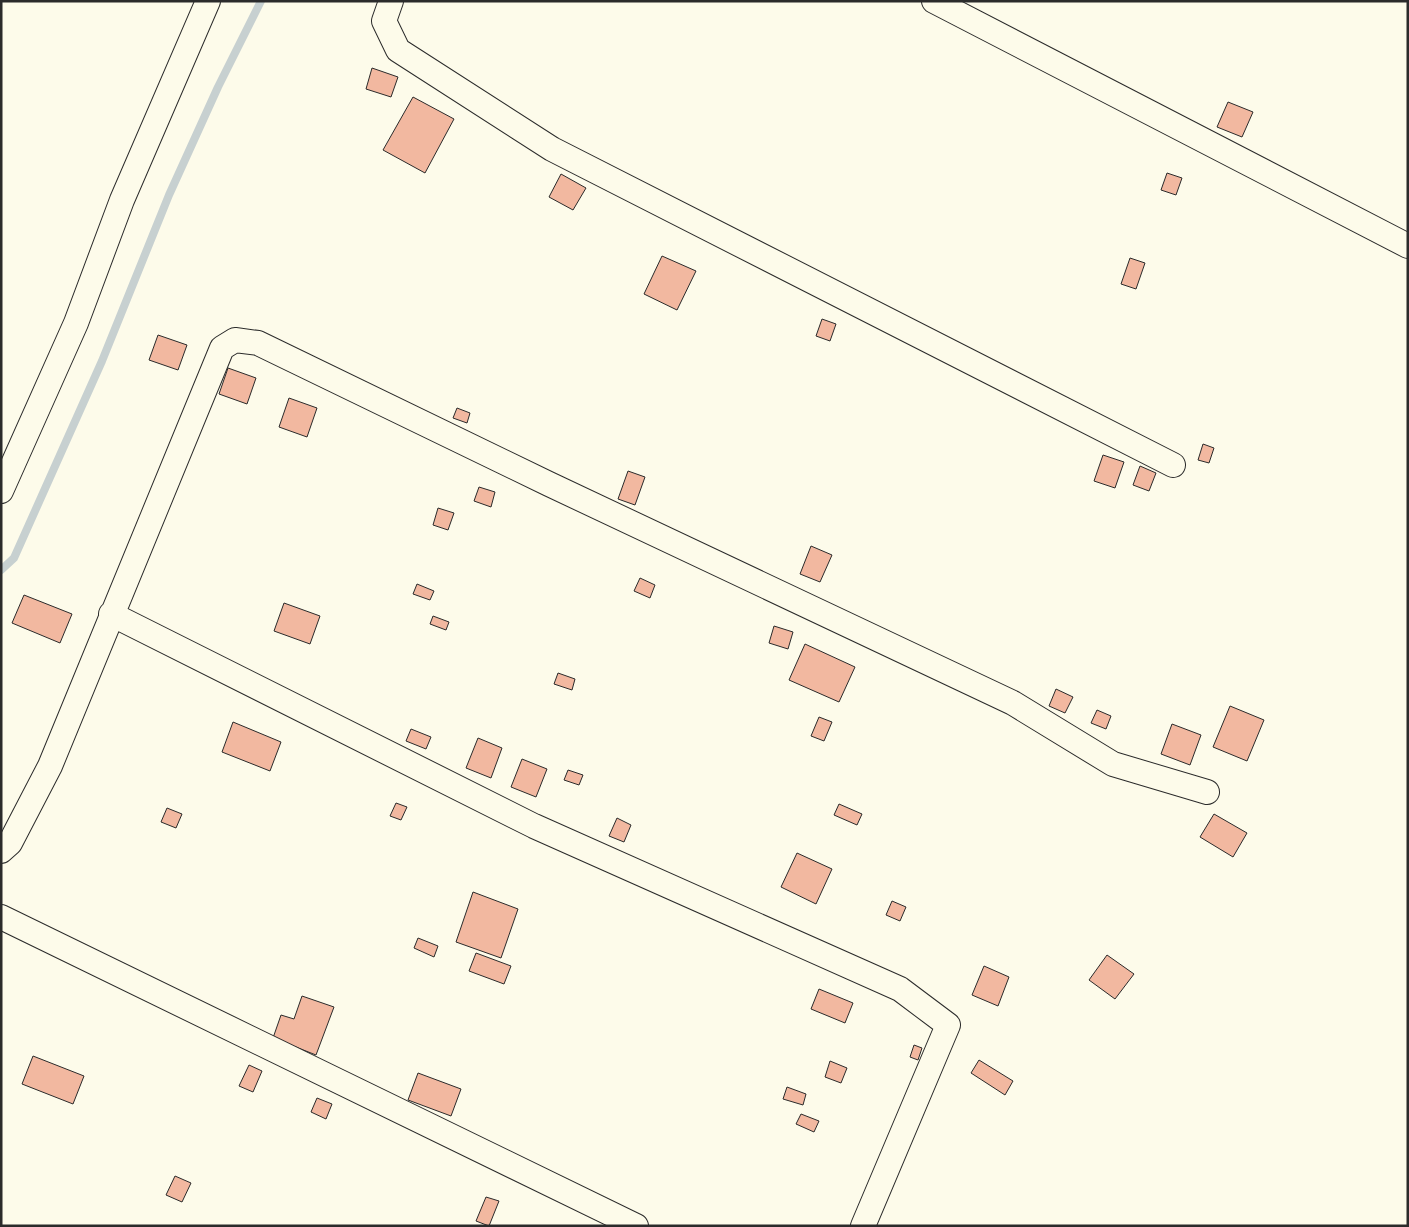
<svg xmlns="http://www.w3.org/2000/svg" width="1409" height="1227" viewBox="0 0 1409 1227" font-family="'Roboto Condensed',sans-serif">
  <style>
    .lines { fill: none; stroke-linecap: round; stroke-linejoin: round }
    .stream { stroke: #c7d0d0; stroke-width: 8 }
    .building { fill: #f2b8a0; stroke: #2b2b2b }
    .minor-casing { stroke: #2b2b2b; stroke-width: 26 }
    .minor { stroke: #fdfbea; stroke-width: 24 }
  </style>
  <rect width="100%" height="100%" fill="#fdfbea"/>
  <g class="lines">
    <path class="stream" d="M 1,570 L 14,558 L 102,361 L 169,195 L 218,87 L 261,1"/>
  </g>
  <path class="building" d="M 372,68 L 398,77 L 391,97 L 366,89 Z
    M 413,97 L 454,119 L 425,173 L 383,150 Z
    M 1228,102 L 1253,112 L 1242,137 L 1217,127 Z
    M 1167,173 L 1182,178 L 1176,195 L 1161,190 Z
    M 561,174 L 586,188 L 573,210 L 549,197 Z
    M 662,256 L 696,271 L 677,310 L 644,294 Z
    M 1130,258 L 1145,263 L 1136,289 L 1121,284 Z
    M 822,319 L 836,324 L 830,341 L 816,336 Z
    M 158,335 L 187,345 L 178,370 L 149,360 Z
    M 228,368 L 256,378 L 247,404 L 219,394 Z
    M 289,398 L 317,408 L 307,437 L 279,427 Z
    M 457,408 L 470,413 L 467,423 L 453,418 Z
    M 1203,444 L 1214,448 L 1209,463 L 1198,460 Z
    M 1103,455 L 1124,462 L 1115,488 L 1094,481 Z
    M 1140,466 L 1156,473 L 1149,491 L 1133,485 Z
    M 628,471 L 645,477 L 635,505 L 618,499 Z
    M 479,487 L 495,492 L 491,507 L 474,501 Z
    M 438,508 L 454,513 L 448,530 L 433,525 Z
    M 811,546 L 832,555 L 820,582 L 800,574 Z
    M 640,578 L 655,585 L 650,598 L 634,591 Z
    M 417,584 L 434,591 L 430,600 L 413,594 Z
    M 24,595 L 72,614 L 60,643 L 12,623 Z
    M 284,603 L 320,616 L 310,644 L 274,631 Z
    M 433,616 L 449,622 L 446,630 L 430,624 Z
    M 774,626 L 793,632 L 788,649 L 769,643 Z
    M 805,644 L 855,667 L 839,702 L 789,680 Z
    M 558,673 L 575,679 L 572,690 L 554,684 Z
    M 1056,689 L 1073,697 L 1065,713 L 1049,706 Z
    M 1230,706 L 1264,720 L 1247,761 L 1213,747 Z
    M 1097,710 L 1111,716 L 1106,729 L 1091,723 Z
    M 819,717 L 832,722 L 824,741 L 811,736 Z
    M 233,722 L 281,742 L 270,771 L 222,752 Z
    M 1172,724 L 1201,735 L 1190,765 L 1161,754 Z
    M 411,729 L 431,737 L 426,749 L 406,741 Z
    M 478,738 L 502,748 L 491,778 L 466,768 Z
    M 522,759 L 547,769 L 536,797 L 511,787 Z
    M 568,770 L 583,775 L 579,785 L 564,780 Z
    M 396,803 L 407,807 L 401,820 L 390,816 Z
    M 839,804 L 862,814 L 857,825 L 834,815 Z
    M 167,808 L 182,814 L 176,828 L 161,822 Z
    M 1214,814 L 1247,833 L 1233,857 L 1200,837 Z
    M 617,818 L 631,825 L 624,842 L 609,836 Z
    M 797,853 L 832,869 L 816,904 L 781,887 Z
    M 473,892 L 518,909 L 501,958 L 456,942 Z
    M 892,901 L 906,907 L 900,921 L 886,915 Z
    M 418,938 L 438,946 L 434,957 L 414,948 Z
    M 476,953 L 511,966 L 504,984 L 469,971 Z
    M 1107,955 L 1134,974 L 1115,999 L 1089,980 Z
    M 984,966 L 1009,977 L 998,1006 L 972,995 Z
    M 819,989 L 853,1003 L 845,1023 L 811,1009 Z
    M 302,996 L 334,1007 L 316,1055 L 273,1038 L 281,1015 L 294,1019 Z
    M 914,1045 L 922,1048 L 918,1060 L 910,1057 Z
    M 33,1056 L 84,1076 L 73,1104 L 22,1084 Z
    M 979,1060 L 1013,1081 L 1005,1095 L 971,1073 Z
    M 830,1061 L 847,1068 L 841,1083 L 825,1077 Z
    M 249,1065 L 262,1071 L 253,1092 L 239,1086 Z
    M 418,1073 L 461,1089 L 451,1116 L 408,1100 Z
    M 787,1087 L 806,1094 L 803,1105 L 783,1099 Z
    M 317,1098 L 332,1104 L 326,1119 L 311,1112 Z
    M 801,1114 L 819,1121 L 814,1132 L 796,1124 Z
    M 175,1176 L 191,1183 L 182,1202 L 166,1195 Z
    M 486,1197 L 499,1201 L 489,1226 L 476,1221 Z"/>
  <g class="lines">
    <defs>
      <path id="minor" d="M 391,1 L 384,21 L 398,50 L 552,149 L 1173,465
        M 934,1 L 1408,246
        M 1,491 L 76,323 L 122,200 L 208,1
        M 111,614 L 534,826 L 900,989 L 948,1025 L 863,1226
        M 1,851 L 10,843 L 50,766 L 222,348 L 235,340 L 258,343 L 549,484 L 1013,703 L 1113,764 L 1207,792
        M 1,917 L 636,1226"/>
    </defs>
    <use href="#minor" class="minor-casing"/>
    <use href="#minor" class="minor"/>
  </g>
  <rect width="1409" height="1227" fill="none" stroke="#2b2b2b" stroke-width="5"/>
</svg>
